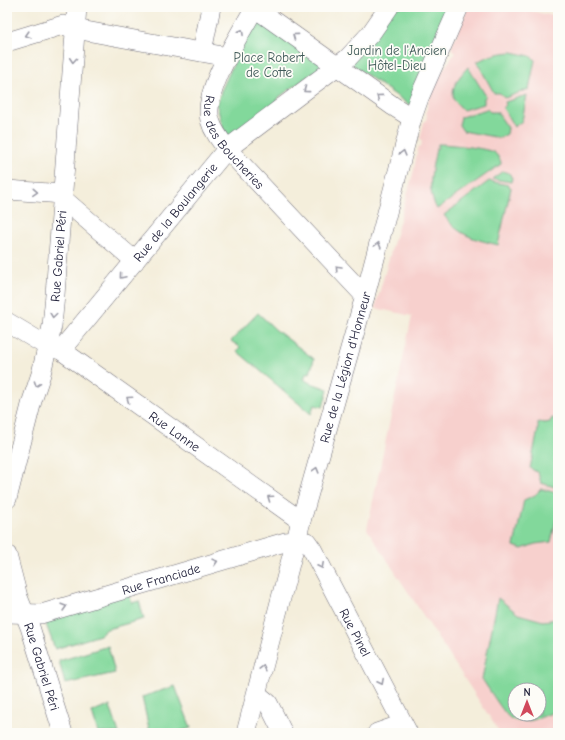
<svg xmlns="http://www.w3.org/2000/svg" width="565" height="740" viewBox="0 0 565 740" font-family="'Comic Neue',sans-serif">
  <style>
    .built { fill: #f7d0cd; fill-rule: evenodd }
    .green { fill: #82d89b; stroke: #527d6b; fill-rule: evenodd }
    .lines { fill: none; stroke-linecap: round; stroke-linejoin: round }
    .minor-casing { stroke: #6c6973; stroke-width: 20 }
    .minor { stroke: #fff; stroke-width: 19 }
    .oneway { stroke: #9c9ca7 }
    .labels { text-anchor: middle; dominant-baseline: central; stroke-width: 3.5; stroke-linejoin: round; paint-order: stroke }
    .park-label { font-size: 13px; fill: #3f5958; stroke: #fdfcf7 }
    .street-label { font-size: 13px; fill: #22223b; stroke: #fdfcf7 }
  </style>
  <rect width="100%" height="100%" fill="#fdfcf7"/>
  <filter id="ink" filterUnits="userSpaceOnUse"><feTurbulence type="fractalNoise" baseFrequency=".025" numOctaves="2"/><feDisplacementMap in="SourceGraphic" scale="8" xChannelSelector="R" yChannelSelector="G"/><feConvolveMatrix kernelMatrix="1 2 1 2 8 2 1 2 1" color-interpolation-filters="sRGB"/></filter>
  <filter id="wash" filterUnits="userSpaceOnUse"><feTurbulence type="fractalNoise" baseFrequency=".012" numOctaves="4" result="noise"/><feDisplacementMap in="SourceGraphic" scale="16" xChannelSelector="R" yChannelSelector="G"/><feGaussianBlur stdDeviation="0.9" result="paint"/><feColorMatrix in="noise" values="0 0 0 0 0 0 0 0 0 0 0 0 0 0 0 0 0 1.4 0 .05"/><feComposite in="paint" operator="in"/></filter>
  <g filter="url(#wash)">
    <rect width="100%" height="100%" fill="#f4eedb"/>
    <path class="built" d="M 468,7 L 515,7 L 558,17 L 558,733 L 500,733 L 367,529 L 412,316 L 375,308 L 414,170 L 418,147 L 421,147 L 422,140 L 420,139 L 424,122 L 426,121 L 427,114 L 426,113 L 429,98 L 430,98 L 440,74 L 455,53 L 451,48 ZM 515,690 L 539,690 L 539,714 L 515,714 Z"/>
    <path class="green" d="M 394,7 L 452,7 L 411,106 L 350,63 Z
      M 255,17 L 326,64 L 279,97 L 272,107 L 231,139 L 223,128 L 217,106 L 221,91 Z
      M 512,52 L 530,56 L 535,60 L 529,89 L 505,98 L 500,93 L 494,93 L 477,62 C 489,55 499,53 512,52 Z
      M 468,67 L 486,96 L 484,98 L 484,104 L 463,110 L 454,100 C 450,87 460,76 468,67 Z
      M 527,95 L 522,121 L 514,127 L 503,108 L 506,105 L 505,102 Z
      M 487,109 L 490,112 L 497,112 L 508,128 L 507,134 L 500,138 L 463,131 L 459,125 L 461,117 Z
      M 438,144 C 448,144 488,148 495,153 C 498,156 501,160 501,164 L 437,209 C 426,190 432,169 436,149 L 438,148 Z
      M 503,171 L 509,173 L 512,178 L 511,182 L 492,179 Z
      M 489,181 L 508,185 L 511,188 L 498,245 C 475,239 458,236 444,215 Z
      M 258,313 L 276,330 L 314,359 L 310,373 L 307,372 L 304,379 L 308,382 L 328,389 L 323,407 L 314,405 L 311,414 L 237,351 L 240,347 L 231,341 Z
      M 552,418 L 558,419 L 558,488 L 541,483 L 538,473 L 530,468 L 538,430 L 538,422 L 545,423 L 550,422 Z
      M 541,489 L 558,493 L 558,511 L 551,542 L 535,544 L 522,549 L 514,546 L 524,500 L 535,495 Z
      M 128,592 L 132,603 L 139,601 L 144,619 L 107,629 L 100,635 L 55,649 L 43,616 Z
      M 498,598 L 518,614 L 543,621 L 558,619 L 558,710 C 544,716 524,727 510,718 C 504,714 487,686 482,679 ZM 515,690 L 539,690 L 539,714 L 515,714 Z
      M 108,646 L 115,673 L 65,684 L 59,661 Z
      M 175,686 L 191,728 L 175,733 L 150,733 L 142,697 Z
      M 110,706 L 119,733 L 98,733 L 92,712 Z"/>
  </g>
  <g filter="url(#ink)">
    <g class="lines">
      <defs>
        <g id="minor">
          <path id="s1" d="M 255,7 C 241,33 202,91 210,120 C 213,131 220,140 227,149 L 365,296"/>
          <path d="M 255,8 L 393,106 L 412,118"/>
          <path d="M 7,42 L 63,25 L 75,29 L 228,57"/>
          <path d="M 202,52 L 211,7"/>
          <path d="M 7,190 L 63,194"/>
          <path d="M 62,198 L 135,261"/>
          <path id="s2" d="M 7,322 L 47,346 L 61,350 L 301,521"/>
          <path id="s3" d="M 61,350 L 227,149 L 348,58 L 371,33 L 389,7"/>
          <path id="s4" d="M 7,499 L 32,401 L 41,374 L 52,326 L 55,295 L 77,7"/>
          <path id="s5" d="M 7,555 L 18,597 L 30,627 L 63,733"/>
          <path id="s6" d="M 7,613 L 41,614 L 285,542 L 296,541 L 307,542 L 312,549 L 408,733"/>
          <path d="M 257,694 L 268,703 L 283,733"/>
          <path id="s7" d="M 246,733 L 301,521 L 365,296 L 412,118 L 419,98 L 459,7"/>
          <path d="M 377,733 L 403,724"/>
        </g>
      </defs>
      <use href="#minor" class="minor-casing"/>
      <use href="#minor" class="minor"/>
    </g>
    <defs><path id="oneway-chevron" d="M-2-3.5L2.5 0L-2 3.5" fill="none" stroke-width="1.6" stroke-linecap="round" stroke-linejoin="round"/></defs>
    <g class="oneway">
      <use href="#oneway-chevron" transform="translate(241 32) rotate(-61)"/>
      <use href="#oneway-chevron" transform="translate(28 35) rotate(163)"/>
      <use href="#oneway-chevron" transform="translate(295 36) rotate(-144)"/>
      <use href="#oneway-chevron" transform="translate(73 60) rotate(94)"/>
      <use href="#oneway-chevron" transform="translate(306 90) rotate(144)"/>
      <use href="#oneway-chevron" transform="translate(379 97) rotate(-144)"/>
      <use href="#oneway-chevron" transform="translate(403 153) rotate(-75)"/>
      <use href="#oneway-chevron" transform="translate(35 192) rotate(4)"/>
      <use href="#oneway-chevron" transform="translate(378 245) rotate(-75)"/>
      <use href="#oneway-chevron" transform="translate(338 268) rotate(-133)"/>
      <use href="#oneway-chevron" transform="translate(122 276) rotate(130)"/>
      <use href="#oneway-chevron" transform="translate(53 315) rotate(98)"/>
      <use href="#oneway-chevron" transform="translate(37 384) rotate(109)"/>
      <use href="#oneway-chevron" transform="translate(129 399) rotate(-145)"/>
      <use href="#oneway-chevron" transform="translate(316 470) rotate(-74)"/>
      <use href="#oneway-chevron" transform="translate(270 498) rotate(-145)"/>
      <use href="#oneway-chevron" transform="translate(215 562) rotate(-16)"/>
      <use href="#oneway-chevron" transform="translate(321 566) rotate(63)"/>
      <use href="#oneway-chevron" transform="translate(64 607) rotate(-16)"/>
      <use href="#oneway-chevron" transform="translate(263 668) rotate(-76)"/>
      <use href="#oneway-chevron" transform="translate(381 682) rotate(63)"/>
    </g>
  </g>
  <g class="labels">
    <g class="park-label">
      <text x="397" y="50">Jardin de l'Ancien<tspan x="397" dy="15">Hôtel-Dieu</tspan></text>
      <text x="269" y="57">Place Robert<tspan x="269" dy="15">de Cotte</tspan></text>
    </g>
    <g class="street-label">
      <text stroke="none"><textPath href="#s1" startOffset="154">Rue des Boucheries</textPath></text>
      <text stroke="none"><textPath href="#s3" startOffset="179">Rue de la Boulangerie</textPath></text>
      <text stroke="none"><textPath href="#s4" startOffset="249">Rue Gabriel Péri</textPath></text>
      <text stroke="none"><textPath href="#s7" startOffset="379">Rue de la Légion d'Honneur</textPath></text>
      <text stroke="none"><textPath href="#s2" startOffset="201">Rue Lanne</textPath></text>
      <text stroke="none"><textPath href="#s6" startOffset="159">Rue Franciade</textPath></text>
      <text stroke="none"><textPath href="#s6" startOffset="413">Rue Pinel</textPath></text>
      <text stroke="none"><textPath href="#s5" startOffset="117">Rue Gabriel Péri</textPath></text>
    </g>
  </g>
  <rect width="565" height="740" fill="none" stroke="#fdfcf7" stroke-width="24"/>
  <g transform="translate(527 702)"><circle r="19" fill="#fdfcf7" stroke="#a5a5ac"/>
  <path d="M0-3L7 15L0 10L-7 15Z" fill="#d1495b"/>
  <text y="-6" font-size="11" font-weight="bold" text-anchor="middle" fill="#22223b">N</text>
  </g>
</svg>
